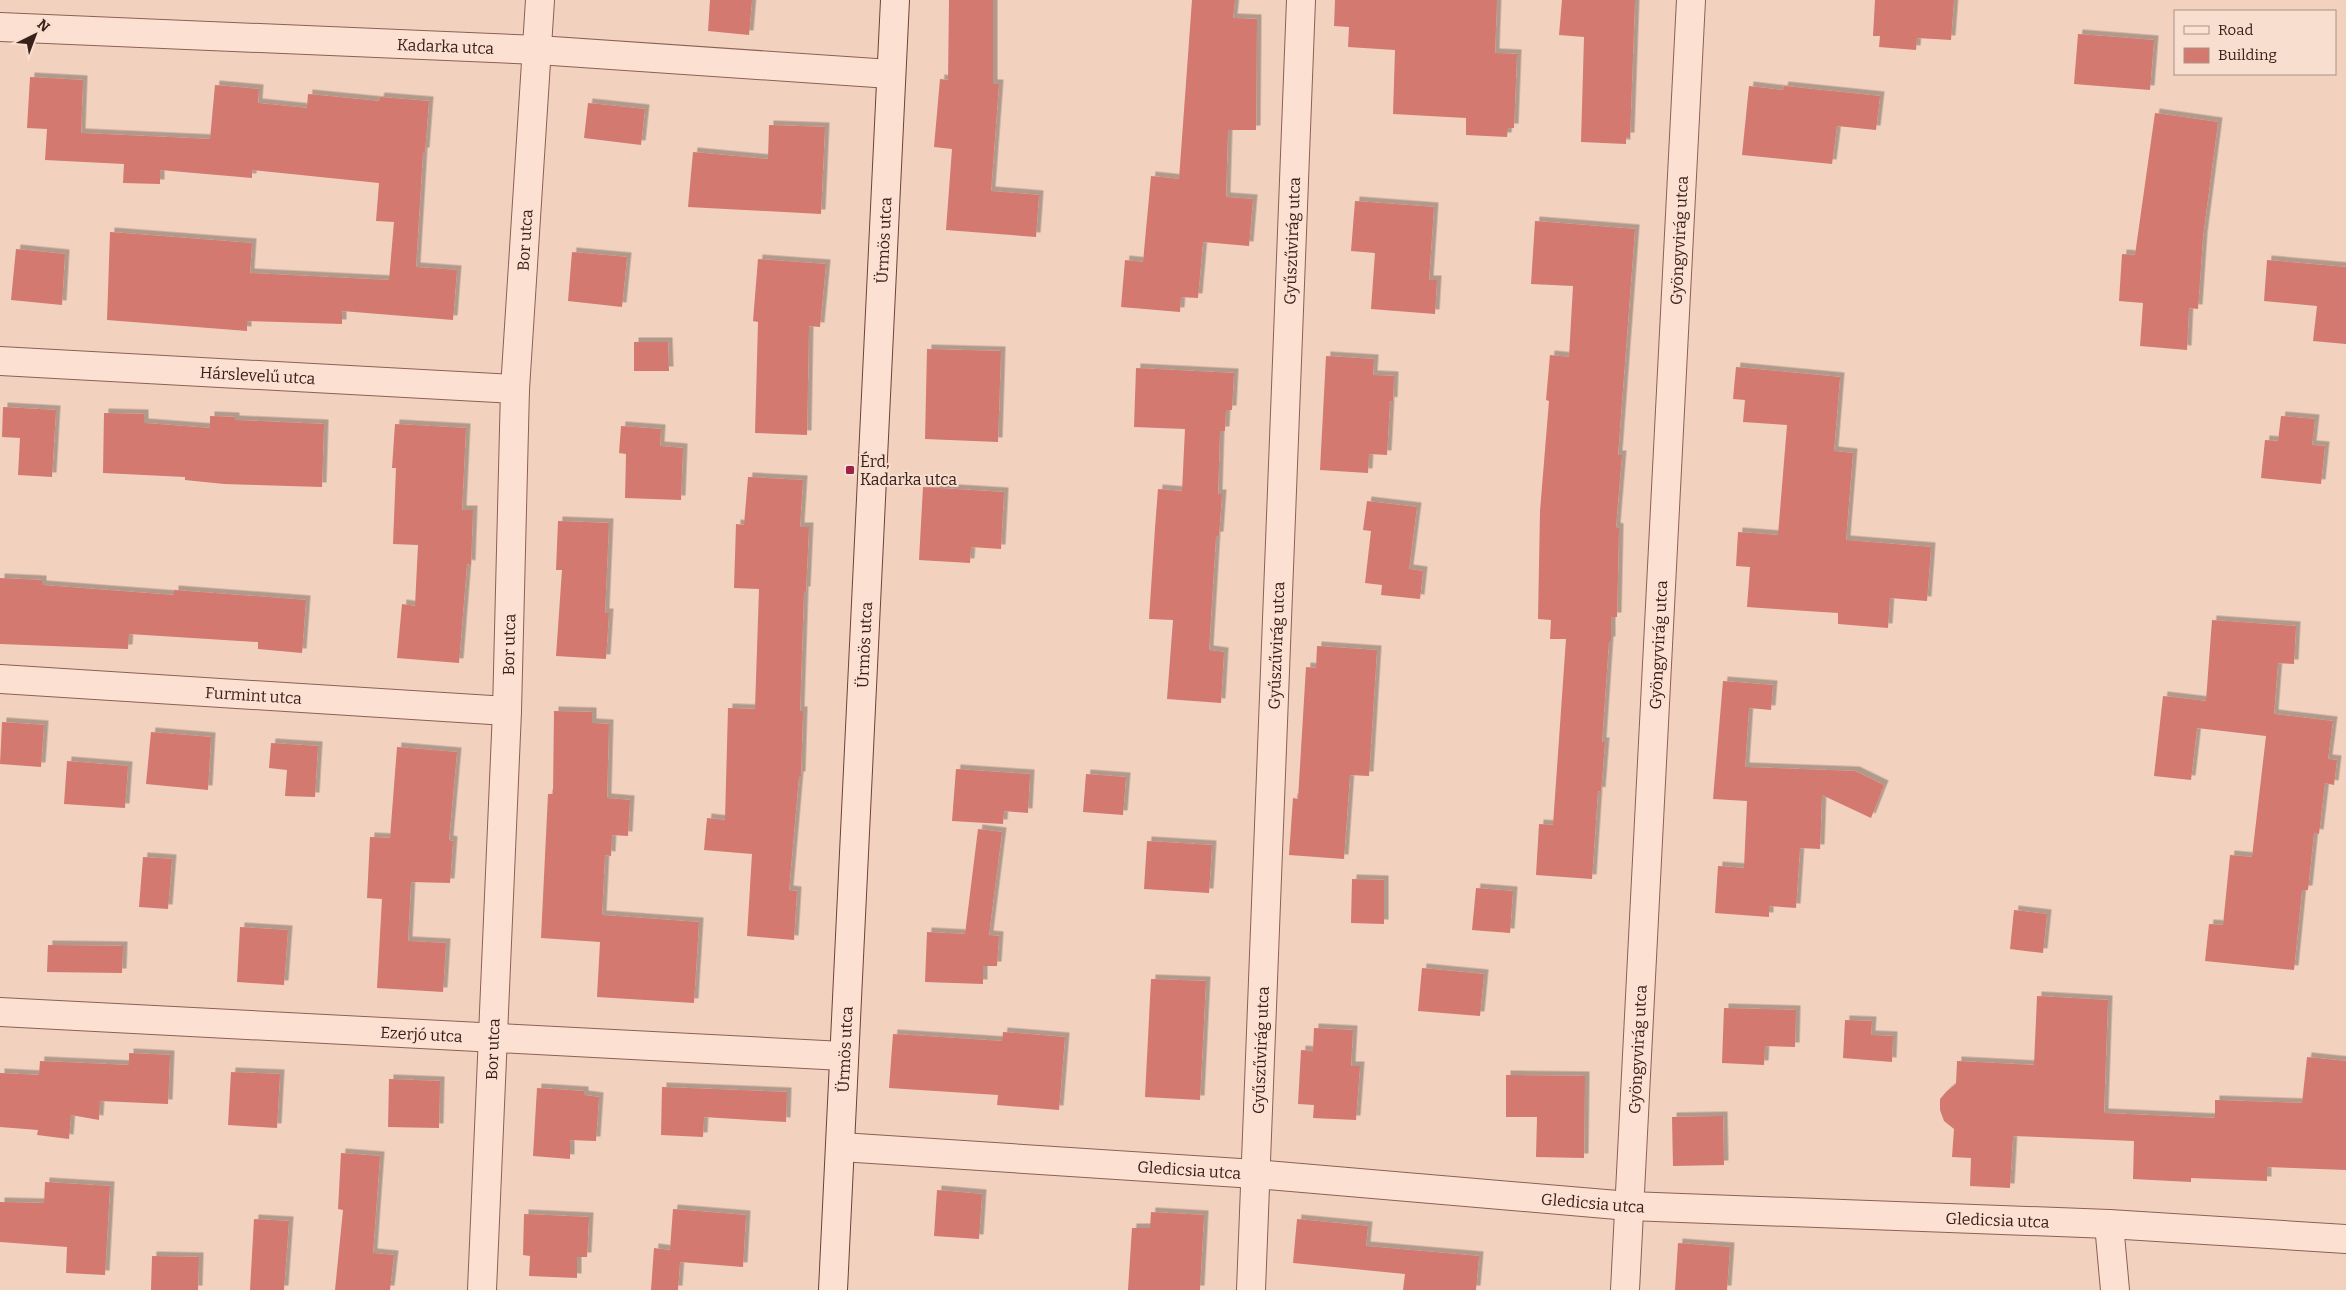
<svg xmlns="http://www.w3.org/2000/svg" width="2346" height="1290" viewBox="0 0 2346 1290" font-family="Bitter,serif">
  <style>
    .building { fill: #d37970; filter: url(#shadow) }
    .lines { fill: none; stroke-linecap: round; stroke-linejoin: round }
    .street-casing { stroke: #8b6055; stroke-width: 30 }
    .secondary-casing { stroke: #6d4238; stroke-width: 30 }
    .street { stroke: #fce1d2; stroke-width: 28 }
    .secondary { stroke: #fce1d2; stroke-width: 28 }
    .poi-dot { fill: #a0204a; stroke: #f8dece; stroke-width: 2 }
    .labels { text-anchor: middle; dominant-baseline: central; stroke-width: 4; stroke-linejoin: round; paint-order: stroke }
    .street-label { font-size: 16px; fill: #39201b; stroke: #f8dece }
    .poi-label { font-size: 16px; fill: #39201b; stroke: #f8dece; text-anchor: start }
  </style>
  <defs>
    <filter id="shadow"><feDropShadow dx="4.5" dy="-4.5" stdDeviation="0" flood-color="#0004"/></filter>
  </defs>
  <rect width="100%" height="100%" fill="#f2d1be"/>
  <path class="building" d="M 710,0 L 752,0 L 749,35 L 708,31 Z
    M 949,0 L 993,0 L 993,84 L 999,84 L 991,191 L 1039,195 L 1036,237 L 946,230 L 952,149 L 934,147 L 940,79 L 948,80 Z
    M 1192,0 L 1235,0 L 1233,18 L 1257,19 L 1256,130 L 1228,130 L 1226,197 L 1253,199 L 1249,246 L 1203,242 L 1198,298 L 1181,297 L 1180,312 L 1121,307 L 1125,260 L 1143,262 L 1151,176 L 1179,179 Z
    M 1335,0 L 1497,0 L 1495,53 L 1517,54 L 1514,128 L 1508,128 L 1507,137 L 1466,135 L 1466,118 L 1393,114 L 1395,50 L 1348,47 L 1349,27 L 1334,26 Z
    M 1562,0 L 1635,0 L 1630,137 L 1626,137 L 1626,144 L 1581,142 L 1584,37 L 1559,35 Z
    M 1875,0 L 1954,0 L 1951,40 L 1917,38 L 1916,50 L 1879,47 L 1880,36 L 1873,36 Z
    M 2078,34 L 2154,40 L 2150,90 L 2074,84 Z
    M 30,77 L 83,80 L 81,133 L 210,139 L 215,85 L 259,89 L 258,103 L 307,108 L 308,94 L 379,101 L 380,97 L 429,101 L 425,152 L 423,152 L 416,267 L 457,270 L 453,320 L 342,311 L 342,324 L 247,321 L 247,331 L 107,320 L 110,232 L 252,243 L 250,273 L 389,280 L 394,222 L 376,221 L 379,183 L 252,170 L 252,178 L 160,170 L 160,184 L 123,183 L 124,164 L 45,160 L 47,129 L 27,128 Z
    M 1749,86 L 1783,90 L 1784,86 L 1880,96 L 1876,130 L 1837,126 L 1832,164 L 1742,155 Z
    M 588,103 L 645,109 L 641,145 L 584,138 Z
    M 2155,113 L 2218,122 L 2203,237 L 2198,309 L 2189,308 L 2187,350 L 2140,346 L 2143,303 L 2119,301 L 2122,254 L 2135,255 Z
    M 769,125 L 825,127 L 821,214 L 688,207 L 693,152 L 768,159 Z
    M 1355,201 L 1434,207 L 1429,280 L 1437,280 L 1435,314 L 1371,309 L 1375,253 L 1351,251 Z
    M 1535,221 L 1635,229 L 1618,455 L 1622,455 L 1616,527 L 1619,528 L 1617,617 L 1611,617 L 1611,641 L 1609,641 L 1602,742 L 1605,742 L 1601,792 L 1598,791 L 1592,879 L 1536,875 L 1539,824 L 1553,825 L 1566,639 L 1550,639 L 1551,620 L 1538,619 L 1540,511 L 1549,401 L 1546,400 L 1550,355 L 1569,357 L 1573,286 L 1531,284 Z
    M 16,249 L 65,254 L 62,305 L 11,300 Z
    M 572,252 L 627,257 L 622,307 L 568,301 Z
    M 758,259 L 826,264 L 820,327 L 809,326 L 807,435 L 755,433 L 758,322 L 753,321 Z
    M 2267,260 L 2346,267 L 2346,344 L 2313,341 L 2317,306 L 2264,301 Z
    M 634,342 L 668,342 L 669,371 L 634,371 Z
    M 927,349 L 1001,351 L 998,442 L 925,439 Z
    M 1326,356 L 1374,359 L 1373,375 L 1394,376 L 1393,402 L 1390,401 L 1387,455 L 1369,454 L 1368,473 L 1320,470 Z
    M 1736,367 L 1840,377 L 1834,451 L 1853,453 L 1846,540 L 1931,547 L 1927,601 L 1890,598 L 1888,628 L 1838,624 L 1838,613 L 1747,607 L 1750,567 L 1736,566 L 1738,532 L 1778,535 L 1787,425 L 1743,422 L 1745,400 L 1733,399 Z
    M 1136,368 L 1234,373 L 1232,410 L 1226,410 L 1225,431 L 1220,431 L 1218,494 L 1222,494 L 1219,536 L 1216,536 L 1209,650 L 1224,652 L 1221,703 L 1167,699 L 1173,620 L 1149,619 L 1155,528 L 1158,489 L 1182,491 L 1185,429 L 1134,427 Z
    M 3,407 L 56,410 L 52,477 L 18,475 L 20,438 L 2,437 Z
    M 104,413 L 144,414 L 144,423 L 210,428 L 210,416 L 235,417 L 235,420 L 324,424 L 322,487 L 224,484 L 185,480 L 185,477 L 103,473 Z
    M 2281,416 L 2315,419 L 2312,445 L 2325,446 L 2321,484 L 2261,478 L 2265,440 L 2278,441 Z
    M 395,424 L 466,428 L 462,510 L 473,510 L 471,565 L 467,564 L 459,663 L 397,658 L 402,604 L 415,606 L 418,545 L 393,544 L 396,468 L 392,468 Z
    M 621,426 L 661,429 L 660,446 L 683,448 L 681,500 L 625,498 L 626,454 L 619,453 Z
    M 748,477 L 803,480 L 800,527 L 809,527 L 806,591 L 804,591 L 800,711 L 803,711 L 801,776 L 799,776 L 789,890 L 797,891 L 794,940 L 747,936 L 752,854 L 704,850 L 707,818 L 725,820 L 728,708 L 755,709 L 759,589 L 734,588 L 736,524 L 744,525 Z
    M 923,487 L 1004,492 L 1001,549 L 971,547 L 970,563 L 919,560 Z
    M 1367,501 L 1417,507 L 1409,569 L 1423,571 L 1420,599 L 1381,595 L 1382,585 L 1365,583 L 1371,531 L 1363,530 Z
    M 558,521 L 609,523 L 605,613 L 609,613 L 606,659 L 556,656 L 562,570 L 556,570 Z
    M 0,578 L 42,580 L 42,585 L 174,595 L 174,590 L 306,600 L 302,653 L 258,649 L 258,642 L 129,634 L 128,649 L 0,644 Z
    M 2212,620 L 2296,626 L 2294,664 L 2278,663 L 2274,714 L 2333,721 L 2328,759 L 2337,760 L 2334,785 L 2325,783 L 2319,834 L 2314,833 L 2308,890 L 2302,890 L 2294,970 L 2205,961 L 2209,924 L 2223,925 L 2230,855 L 2252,857 L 2266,736 L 2197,728 L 2191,780 L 2154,776 L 2163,696 L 2206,701 Z
    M 1317,646 L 1377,650 L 1369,776 L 1350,775 L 1344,859 L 1289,855 L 1293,798 L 1298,799 L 1306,667 L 1316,668 Z
    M 1723,681 L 1773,685 L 1771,710 L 1749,708 L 1745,767 L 1855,771 L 1884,785 L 1871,818 L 1822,795 L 1820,849 L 1800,848 L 1796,908 L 1769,906 L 1769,917 L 1715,913 L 1718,866 L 1744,868 L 1747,801 L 1713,799 Z
    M 554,711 L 592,712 L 592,723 L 609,724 L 607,798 L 630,800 L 628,836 L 612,835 L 611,856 L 605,855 L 602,915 L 699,922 L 694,1003 L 597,997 L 600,942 L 541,938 L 548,794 L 553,794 Z
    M 2,722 L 44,725 L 41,767 L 0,764 Z
    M 151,732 L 211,737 L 208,790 L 146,784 Z
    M 271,743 L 318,746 L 315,797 L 285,796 L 287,770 L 269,768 Z
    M 397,747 L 457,752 L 449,840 L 453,841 L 450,883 L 411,882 L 408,941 L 446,943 L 443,992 L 377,988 L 382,899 L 367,898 L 370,837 L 390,838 Z
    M 67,761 L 128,766 L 125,808 L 64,804 Z
    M 956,769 L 1030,774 L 1028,813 L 1004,811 L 1003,824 L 952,821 Z
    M 1086,774 L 1126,777 L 1123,815 L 1083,812 Z
    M 978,829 L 1002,832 L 989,935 L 999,936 L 997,966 L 983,966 L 983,984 L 925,982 L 927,932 L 965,934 Z
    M 1147,841 L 1212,845 L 1209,893 L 1144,889 Z
    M 143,857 L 172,859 L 168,909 L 139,907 Z
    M 1352,879 L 1384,880 L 1384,924 L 1351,923 Z
    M 1476,888 L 1513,891 L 1510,933 L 1472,930 Z
    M 2014,910 L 2047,914 L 2043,953 L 2010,949 Z
    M 240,927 L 288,930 L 284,985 L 237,982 Z
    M 48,945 L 123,946 L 122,973 L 47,972 Z
    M 1422,968 L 1484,974 L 1480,1016 L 1418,1011 Z
    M 1151,979 L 1206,981 L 1200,1100 L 1145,1097 Z
    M 2037,996 L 2108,1000 L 2104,1113 L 2215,1118 L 2215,1100 L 2302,1103 L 2307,1057 L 2346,1061 L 2346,1170 L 2267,1167 L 2267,1181 L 2191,1178 L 2191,1182 L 2133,1179 L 2134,1141 L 2013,1136 L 2010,1188 L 1970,1186 L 1971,1158 L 1952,1157 L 1954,1129 L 1944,1121 L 1940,1110 L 1940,1099 L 1947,1091 L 1956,1084 L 1957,1061 L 2034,1065 Z
    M 1724,1008 L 1796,1010 L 1795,1047 L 1765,1046 L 1764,1065 L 1722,1063 Z
    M 1845,1020 L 1872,1021 L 1871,1035 L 1893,1036 L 1892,1062 L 1843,1058 Z
    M 1314,1028 L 1353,1030 L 1351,1066 L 1360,1066 L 1356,1120 L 1313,1118 L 1314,1105 L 1298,1104 L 1301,1050 L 1313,1051 Z
    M 1003,1032 L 1065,1037 L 1059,1110 L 997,1105 L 998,1095 L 889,1088 L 893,1034 L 1002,1041 Z
    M 129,1053 L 170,1055 L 168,1104 L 100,1101 L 99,1120 L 71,1115 L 69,1139 L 37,1135 L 38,1130 L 0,1127 L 0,1073 L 39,1075 L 40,1061 L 129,1065 Z
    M 231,1072 L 280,1074 L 277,1128 L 228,1125 Z
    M 1506,1075 L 1585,1076 L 1584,1158 L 1536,1157 L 1537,1117 L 1506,1117 Z
    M 389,1079 L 440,1081 L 439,1128 L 388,1127 Z
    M 662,1087 L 787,1092 L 786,1122 L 704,1117 L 703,1137 L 661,1135 Z
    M 537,1088 L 584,1091 L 584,1095 L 599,1097 L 596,1141 L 570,1140 L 570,1159 L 533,1156 Z
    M 1723,1116 L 1724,1165 L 1673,1166 L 1672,1117 Z
    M 341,1153 L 380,1156 L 373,1253 L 394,1255 L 390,1290 L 335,1290 L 343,1210 L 338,1209 Z
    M 45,1182 L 110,1186 L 105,1275 L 66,1273 L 67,1247 L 0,1242 L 0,1202 L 44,1203 Z
    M 937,1190 L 982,1194 L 979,1239 L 934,1236 Z
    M 673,1209 L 746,1215 L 743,1267 L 680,1262 L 678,1290 L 651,1290 L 654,1248 L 670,1250 Z
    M 1151,1212 L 1204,1215 L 1200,1290 L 1128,1290 L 1132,1228 L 1150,1228 Z
    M 524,1214 L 589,1217 L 587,1257 L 577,1257 L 577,1278 L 529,1276 L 530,1256 L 523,1255 Z
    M 254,1219 L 289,1221 L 284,1290 L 250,1290 Z
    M 1297,1219 L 1368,1226 L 1366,1246 L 1479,1256 L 1476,1290 L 1403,1290 L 1405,1274 L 1293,1263 Z
    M 1678,1243 L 1730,1247 L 1727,1290 L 1675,1290 Z
    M 152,1256 L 199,1257 L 198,1290 L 151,1290 Z"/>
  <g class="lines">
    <defs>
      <g id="street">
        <path id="s1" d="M 0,27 L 538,50 L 890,74"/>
        <path id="s2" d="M 0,361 L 515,389"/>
        <path id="s3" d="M 0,679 L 507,711"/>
        <path id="s4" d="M 0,1012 L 843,1056"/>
        <path id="s5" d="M 841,1147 L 1255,1174 L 1629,1206 L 2109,1224 L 2346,1239"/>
        <path d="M 2109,1224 L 2115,1290"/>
        <path id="s6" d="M 482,1290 L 507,711 L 515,389 L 540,0"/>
        <path id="s7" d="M 1251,1290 L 1301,0"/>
        <path id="s8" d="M 1625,1290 L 1691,0"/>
      </g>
      <g id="secondary">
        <path id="s9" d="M 833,1290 L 895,0"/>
      </g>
    </defs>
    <use href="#street" class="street-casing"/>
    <use href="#secondary" class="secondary-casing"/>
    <use href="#street" class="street"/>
    <use href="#secondary" class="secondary"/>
  </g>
  <rect class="poi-dot" x="845" y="465" width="10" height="10" rx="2.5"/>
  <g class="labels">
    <g class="street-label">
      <text stroke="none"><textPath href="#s1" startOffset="446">Kadarka utca</textPath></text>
      <text stroke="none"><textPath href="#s6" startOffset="1051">Bor utca</textPath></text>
      <text stroke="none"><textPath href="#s9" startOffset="1051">Ürmös utca</textPath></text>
      <text stroke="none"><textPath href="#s7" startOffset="1050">Gyűszűvirág utca</textPath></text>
      <text stroke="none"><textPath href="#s8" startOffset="1051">Gyöngyvirág utca</textPath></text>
      <text stroke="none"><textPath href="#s2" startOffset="258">Hárslevelű utca</textPath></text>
      <text stroke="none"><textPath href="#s6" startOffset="646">Bor utca</textPath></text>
      <text stroke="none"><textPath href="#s9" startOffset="646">Ürmös utca</textPath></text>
      <text stroke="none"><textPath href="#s7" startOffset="645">Gyűszűvirág utca</textPath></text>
      <text stroke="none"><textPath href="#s8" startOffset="646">Gyöngyvirág utca</textPath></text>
      <text stroke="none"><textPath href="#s3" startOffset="254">Furmint utca</textPath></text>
      <text stroke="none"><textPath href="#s4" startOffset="422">Ezerjó utca</textPath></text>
      <text stroke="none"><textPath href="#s8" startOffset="241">Gyöngyvirág utca</textPath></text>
      <text stroke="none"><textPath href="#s6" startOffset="241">Bor utca</textPath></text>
      <text stroke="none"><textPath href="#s9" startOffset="241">Ürmös utca</textPath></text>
      <text stroke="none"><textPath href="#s7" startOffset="240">Gyűszűvirág utca</textPath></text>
      <text stroke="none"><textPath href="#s5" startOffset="349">Gledicsia utca</textPath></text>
      <text stroke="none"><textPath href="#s5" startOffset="754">Gledicsia utca</textPath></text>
      <text stroke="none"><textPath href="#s5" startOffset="1159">Gledicsia utca</textPath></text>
    </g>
    <g class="poi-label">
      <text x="860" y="461">Érd,<tspan x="860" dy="18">Kadarka utca</tspan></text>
    </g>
  </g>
  <rect x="2174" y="10" width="162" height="65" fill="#f8dece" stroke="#ac9286"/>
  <rect x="2184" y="26" width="25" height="8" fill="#fce1d2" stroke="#ac9286"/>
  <text x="2218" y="35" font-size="15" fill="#39201b">Road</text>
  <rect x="2184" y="48" width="25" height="15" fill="#d37970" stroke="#ac9286"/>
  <text x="2218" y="60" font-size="15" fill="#39201b">Building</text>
  <g transform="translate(35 35) rotate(42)" stroke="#f8dece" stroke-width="4" paint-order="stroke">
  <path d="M0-4L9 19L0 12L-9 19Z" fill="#39201b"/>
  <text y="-8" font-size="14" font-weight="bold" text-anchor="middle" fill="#39201b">N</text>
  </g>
</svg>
